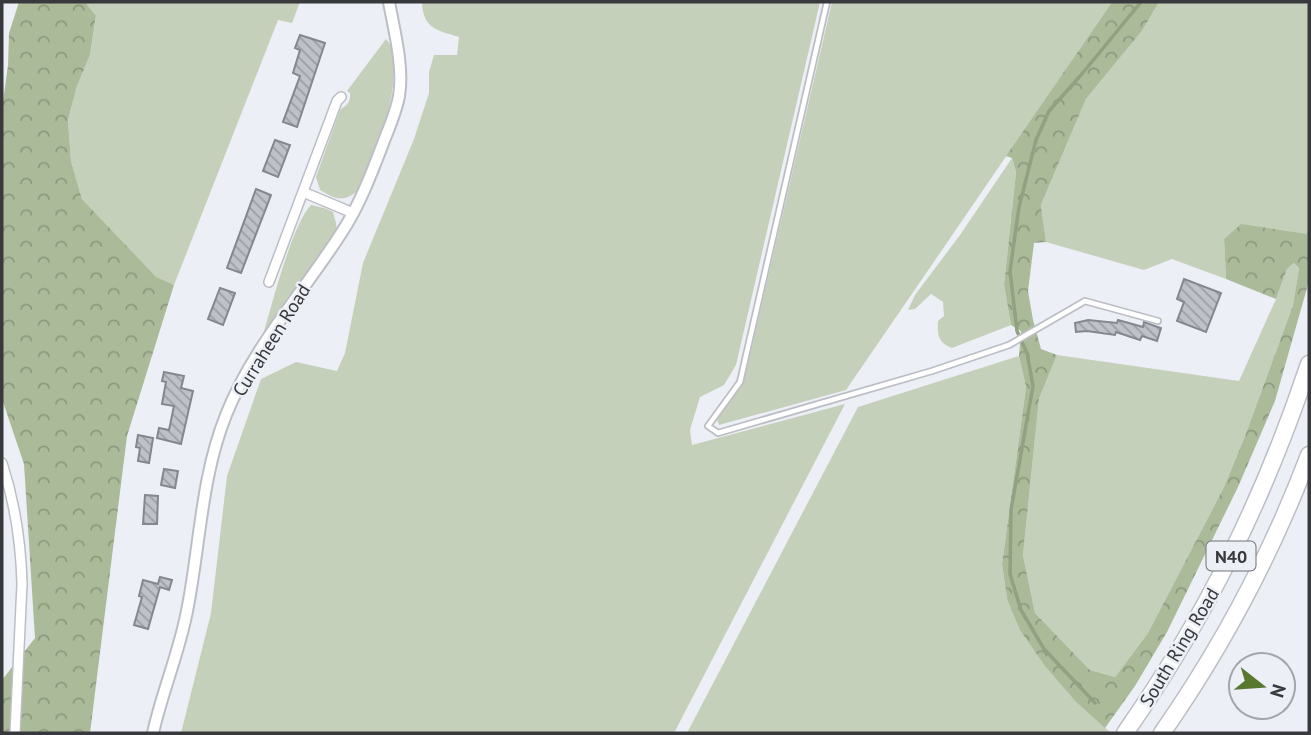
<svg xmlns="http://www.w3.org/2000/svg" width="1311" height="735" viewBox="0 0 1311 735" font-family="'PT Sans',sans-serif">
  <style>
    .green { fill: #c5d0ba }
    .forest { fill: url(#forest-crowns) }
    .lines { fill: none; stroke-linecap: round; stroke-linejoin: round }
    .stream { stroke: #91a181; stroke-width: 3.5 }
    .building { fill: url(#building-back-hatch); stroke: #85878e; stroke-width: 2 }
    .service-casing { stroke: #bcbec5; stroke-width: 8 }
    .minor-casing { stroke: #bcbec5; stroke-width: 12 }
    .tertiary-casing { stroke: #bcbec5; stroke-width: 14 }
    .trunk-casing { stroke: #bcbec5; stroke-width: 19 }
    .service { stroke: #fff; stroke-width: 4.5 }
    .minor { stroke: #fff; stroke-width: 9 }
    .tertiary { stroke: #fff; stroke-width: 10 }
    .trunk { stroke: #fff; stroke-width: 16 }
    .labels { text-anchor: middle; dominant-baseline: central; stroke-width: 5; stroke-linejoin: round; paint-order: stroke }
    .shield { fill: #eceff6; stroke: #6e7074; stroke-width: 2 }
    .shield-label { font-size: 18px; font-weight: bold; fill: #38393c }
    .street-label { font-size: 19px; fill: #38393c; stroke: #eceff6 }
  </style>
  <defs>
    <pattern id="forest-crowns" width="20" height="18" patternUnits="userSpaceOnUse" patternTransform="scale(1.75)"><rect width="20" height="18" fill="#abbb9a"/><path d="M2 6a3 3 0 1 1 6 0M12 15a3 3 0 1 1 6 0" fill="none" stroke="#8c997f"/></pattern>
    <pattern id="building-back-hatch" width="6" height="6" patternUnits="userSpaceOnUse" patternTransform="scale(1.75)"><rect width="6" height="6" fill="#bfc1c8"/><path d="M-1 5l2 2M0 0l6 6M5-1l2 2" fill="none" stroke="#9c9ea4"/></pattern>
  </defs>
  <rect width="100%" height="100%" fill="#eceff6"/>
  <path class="green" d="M 85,2 L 300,2 L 292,23 L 278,20 L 174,285 L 156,278 L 82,199 L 71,161 L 68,120 L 77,86 L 90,55 L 96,17 Z
    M 422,2 L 820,2 L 736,365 L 724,385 L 700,397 L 690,430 L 692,445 L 845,404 L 674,733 L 181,733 L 211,613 L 227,476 L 261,379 L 296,362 L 337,371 L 345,353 L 363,263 L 414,139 L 429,93 L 429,72 L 434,55 L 457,55 L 459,37 C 437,30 423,29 422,2 Z
    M 832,2 L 1112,2 L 846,390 L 719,425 L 717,419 L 741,385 L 746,372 Z
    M 1159,2 L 1309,2 L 1309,230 L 1308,235 L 1224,239 L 1226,279 L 1172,259 L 1144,270 L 1046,242 L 1041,205 L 1086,99 L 1142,31 Z
    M 386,39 C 393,47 393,54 393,64 C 396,97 384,124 373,154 C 368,167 364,190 350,196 C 339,202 330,196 320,190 L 316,177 L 340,110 C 347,105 351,102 350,93 L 347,91 Z
    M 1012,158 L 1016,172 L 1004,285 L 1011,325 L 952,348 C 938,343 937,334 938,321 L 944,316 L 943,302 L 931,294 L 915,309 L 908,310 L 915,295 L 960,235 Z
    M 311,205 L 324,208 L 333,212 L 336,223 L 337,231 L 263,335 C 272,305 292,224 311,205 Z
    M 1294,263 L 1299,268 L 1293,305 L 1245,436 L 1224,487 L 1148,633 L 1115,677 L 1090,670 L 1035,613 L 1023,555 L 1039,399 L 1057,355 L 1239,381 L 1276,299 L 1287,269 Z
    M 1019,356 L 1026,387 L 1002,564 L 1007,599 L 1077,703 L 1110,732 L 687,733 L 858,407 Z"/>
  <path class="forest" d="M 19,2 L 85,2 L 96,16 L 90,55 L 77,86 L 68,120 L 71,161 L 82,199 L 156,277 L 174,285 L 127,436 L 90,733 L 2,733 L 2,680 L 35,638 L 24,464 L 2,399 L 2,109 L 8,65 L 9,33 Z
    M 1112,2 L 1159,2 L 1142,31 L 1086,99 L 1041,205 L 1046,242 L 1034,243 L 1028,291 L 1033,320 L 1041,349 L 1057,355 L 1039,399 L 1023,555 L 1035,613 L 1090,670 L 1115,677 L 1148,633 L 1224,487 L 1245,436 L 1293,305 L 1299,268 L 1294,263 L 1287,269 L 1276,299 L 1226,279 L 1224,239 L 1241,224 L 1307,234 L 1309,230 L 1309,281 L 1275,401 L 1238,487 L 1167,632 L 1135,686 L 1105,728 L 1077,703 L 1045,666 L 1020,630 L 1007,599 L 1002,564 L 1026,387 L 1019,356 L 1021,331 L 1011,325 L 1004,285 L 1016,172 L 1012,158 L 1006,156 Z"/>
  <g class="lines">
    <path class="stream" d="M 1095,703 L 1044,649 L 1021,610 L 1010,574 L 1011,510 L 1033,386 L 1027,353 L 1017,331 L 1010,271 L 1019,207 L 1036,140 L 1049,111 L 1081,75 L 1141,2"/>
  </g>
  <path class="building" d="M 300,35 L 325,43 L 297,127 L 283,122 L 300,76 L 293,73 L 300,50 L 295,48 Z
    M 275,140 L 290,145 L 278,177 L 263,171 Z
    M 256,189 L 271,195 L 241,273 L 227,268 Z
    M 1184,279 L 1221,293 L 1206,332 L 1177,321 L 1184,302 L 1177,299 Z
    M 220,288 L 235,293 L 223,325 L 208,319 Z
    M 1088,320 L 1117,323 L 1118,320 L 1143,327 L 1144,322 L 1161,328 L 1157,341 L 1142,336 L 1140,340 L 1116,332 L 1115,335 L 1087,331 L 1076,332 L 1075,323 Z
    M 164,372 L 184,376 L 181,388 L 193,391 L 181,444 L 157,438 L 159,428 L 169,430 L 174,406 L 162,404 L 166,382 L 162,381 Z
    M 138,435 L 153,438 L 149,463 L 138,461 L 140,448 L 136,447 Z
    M 164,469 L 178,471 L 175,488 L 161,485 Z
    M 145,495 L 158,496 L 157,524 L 143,524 Z
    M 160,577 L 172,580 L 169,590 L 160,587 L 148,629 L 134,625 L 142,597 L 139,596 L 143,580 L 158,584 Z"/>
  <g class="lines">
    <defs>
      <path id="service" d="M 827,2 L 740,382 L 708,426 L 718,433 L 932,371 L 1009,345 L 1085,301 L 1158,321"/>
      <path id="minor" d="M 303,192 L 353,213
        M 269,282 L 337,101 L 341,97
        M 2,463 C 15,503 21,542 22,584 L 15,733"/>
      <path id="tertiary" d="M 153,733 C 162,692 179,653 187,611 C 200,546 201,477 226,415 C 253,347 303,293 342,232 C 359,206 371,175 382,146 C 388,130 396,113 399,96 C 404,67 394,30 389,2"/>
      <path id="trunk" d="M 1125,733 C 1206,617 1264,499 1309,364
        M 1162,733 C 1222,647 1272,553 1309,455"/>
    </defs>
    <use href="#service" class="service-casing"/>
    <use href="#minor" class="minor-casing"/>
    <use href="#tertiary" class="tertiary-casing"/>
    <use href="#trunk" class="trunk-casing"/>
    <use href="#service" class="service"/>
    <use href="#minor" class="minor"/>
    <use href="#tertiary" class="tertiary"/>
    <use href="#trunk" class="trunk"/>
  </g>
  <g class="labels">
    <rect class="shield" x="1206.5" y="541.5" width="49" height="29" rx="5"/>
    <g class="shield-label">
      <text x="1231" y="556">N40</text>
    </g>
    <g class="street-label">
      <text transform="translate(271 340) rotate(-58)">Curraheen Road</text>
      <text transform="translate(1179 647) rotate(-59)">South Ring Road</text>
    </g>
  </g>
  <rect width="1311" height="735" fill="none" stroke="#38393c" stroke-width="7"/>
  <g transform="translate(1262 686) rotate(107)"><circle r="33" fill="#eceff6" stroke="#a4a6ac" stroke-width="2"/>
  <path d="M0-5L12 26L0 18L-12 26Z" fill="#59782f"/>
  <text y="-10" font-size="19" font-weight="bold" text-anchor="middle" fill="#38393c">N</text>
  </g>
</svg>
